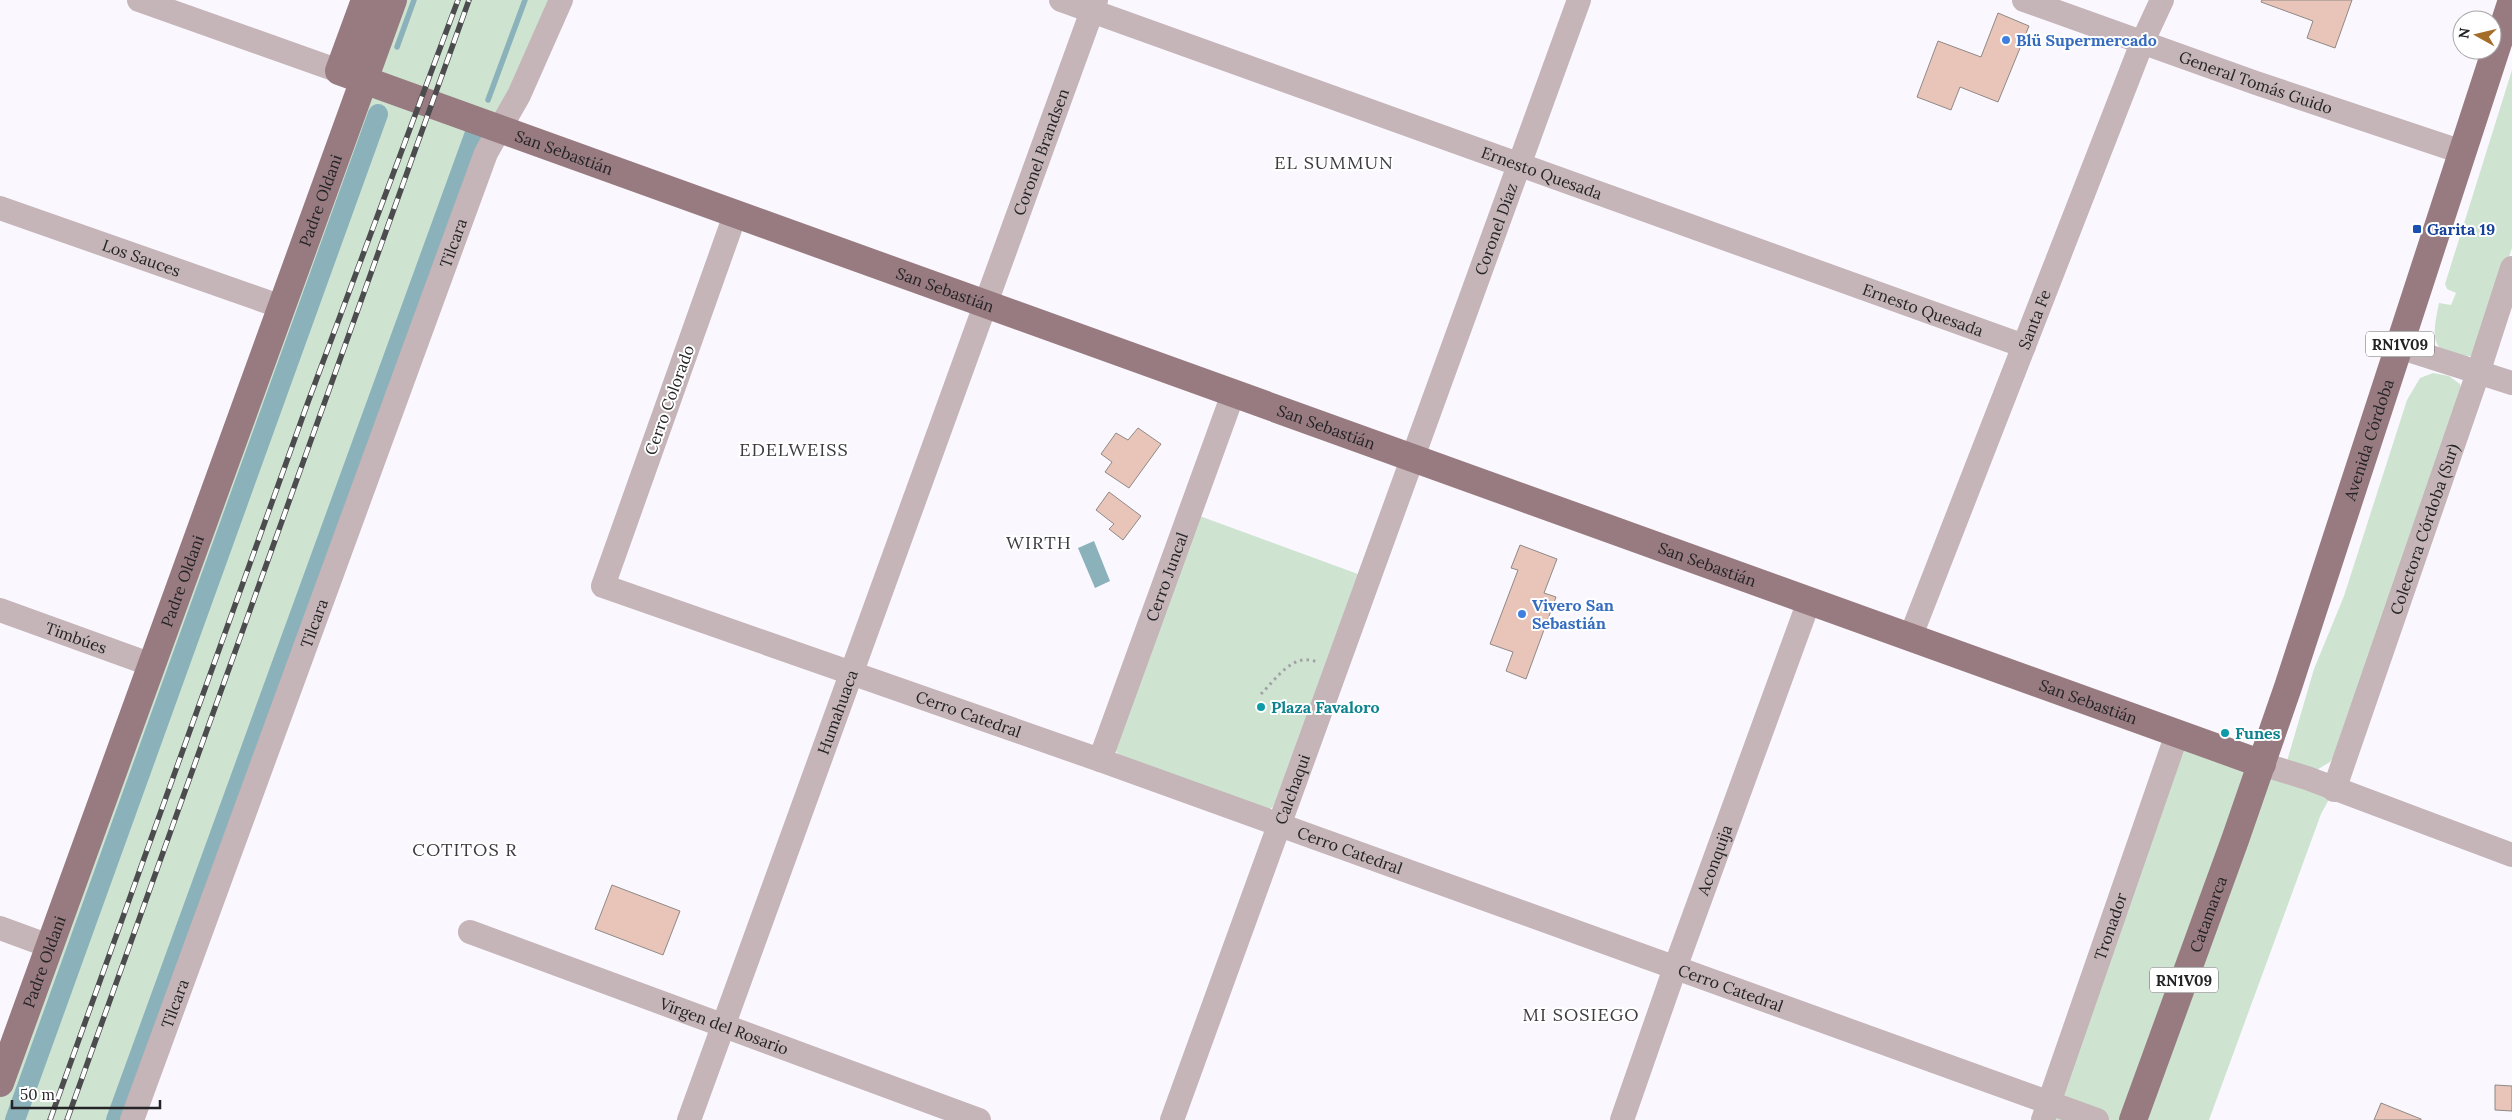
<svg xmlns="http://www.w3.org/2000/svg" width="2512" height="1120" viewBox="0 0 2512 1120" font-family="Lora,serif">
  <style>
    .green { fill: #cee4d1 }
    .water { fill: #8bb2bb }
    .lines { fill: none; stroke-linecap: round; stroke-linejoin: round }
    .stream { stroke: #8bb2bb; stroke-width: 5.5 }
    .canal { stroke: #8bb2bb; stroke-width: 20 }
    .building { fill: #e8c5b8; stroke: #8f8987 }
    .path { stroke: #a2a1a5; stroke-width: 3; stroke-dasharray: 2.5 4; stroke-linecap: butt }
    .minor { stroke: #c5b4b8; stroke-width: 24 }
    .major { stroke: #987b81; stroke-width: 28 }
    .rail-casing { stroke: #4c4b4e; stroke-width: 5.5 }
    .rail { stroke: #fff; stroke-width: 4; stroke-dasharray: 11; stroke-linecap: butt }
    .shop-dot { fill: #3f7fe0; stroke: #fff; stroke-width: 2 }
    .transit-dot { fill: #1a4fb4; stroke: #fff; stroke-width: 2 }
    .culture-dot { fill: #0f9aa8; stroke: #fff; stroke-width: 2 }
    .labels { text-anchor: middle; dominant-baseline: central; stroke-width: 4; stroke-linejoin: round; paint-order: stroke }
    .shield { fill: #fff; stroke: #666667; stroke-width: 1 }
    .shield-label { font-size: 15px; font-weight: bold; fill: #242426 }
    .shop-label { font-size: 16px; font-weight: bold; fill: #366cbe; stroke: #fff; text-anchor: start }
    .street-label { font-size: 16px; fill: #242426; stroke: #fff }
    .transit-label { font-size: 16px; font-weight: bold; fill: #164399; stroke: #fff; text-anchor: start }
    .culture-label { font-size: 16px; font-weight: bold; fill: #0d838f; stroke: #fff; text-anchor: start }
    .neighbourhood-label { font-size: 18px; letter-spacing: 1px; fill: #3d3b40; stroke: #fff }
  </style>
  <rect width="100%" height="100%" fill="#faf8fe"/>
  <path class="green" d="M 393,0 L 561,0 L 519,95 L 132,1120 L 0,1120 L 0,1083 Z
    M 2512,70 L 2512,248 L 2480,343 L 2471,356 C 2428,356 2432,337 2439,303 L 2451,305 L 2456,293 L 2447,289 L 2445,284 Z
    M 2433,373 L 2449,376 L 2460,384 L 2463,397 L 2346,737 L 2330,762 L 2315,771 L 2287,761 L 2314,669 L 2344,596 L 2407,400 L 2420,378 Z
    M 1197,515 L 1358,574 L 1273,807 L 1264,812 L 1118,754 L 1114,748 Z
    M 2177,734 L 2334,790 L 2321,814 L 2209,1120 L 2043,1120 Z"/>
  <path class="water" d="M 1094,541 L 1110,581 L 1095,588 L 1078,548 Z"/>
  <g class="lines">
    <path class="stream" d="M 397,47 L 414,0
      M 488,100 L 525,0"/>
    <path class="canal" d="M 15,1120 L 378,114
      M 116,1120 L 475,133"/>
  </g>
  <path class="building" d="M 2262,0 L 2352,0 L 2335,48 L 2307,38 L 2313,21 L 2261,2 Z
    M 1998,13 L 2029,26 L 1998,102 L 1960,87 L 1951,110 L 1917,97 L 1938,41 L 1981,57 Z
    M 1138,428 L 1161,444 L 1129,488 L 1105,472 L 1112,462 L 1101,454 L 1116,433 L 1128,440 Z
    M 1109,492 L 1141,516 L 1123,540 L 1109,529 L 1114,524 L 1096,510 Z
    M 1520,545 L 1557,559 L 1544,593 L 1556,597 L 1526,679 L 1506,671 L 1513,652 L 1490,644 L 1518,570 L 1511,568 Z
    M 612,885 L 680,911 L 663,955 L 595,929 Z
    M 2495,1085 L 2512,1086 L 2512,1111 L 2495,1110 Z
    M 2381,1103 L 2421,1119 L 2421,1120 L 2374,1120 Z"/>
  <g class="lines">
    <path class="path" d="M 1261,694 C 1277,678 1293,652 1317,662"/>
    <g class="minor">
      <path d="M 139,0 L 339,71"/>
      <path id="s1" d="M 1061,0 L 2024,346"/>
      <path id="s2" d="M 2024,0 L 2256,83 L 2462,152"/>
      <path id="s3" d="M 0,208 L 282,307"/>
      <path id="s4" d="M 735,215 L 603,586 L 1100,760 L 2097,1120"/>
      <path d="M 2399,347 L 2512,383"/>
      <path id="s5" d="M 0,610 L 152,665"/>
      <path id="s6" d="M 1910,638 L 2142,43 L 2162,0"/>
      <path id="s7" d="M 1100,760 L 1233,394"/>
      <path d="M 2262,764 L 2307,778 L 2512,855"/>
      <path id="s8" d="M 2334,790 L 2478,373 L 2512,268"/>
      <path d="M 0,928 L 49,946"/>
      <path id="s9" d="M 470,932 L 979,1120"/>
      <path id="s10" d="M 132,1120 L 486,153 L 519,95 L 561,0"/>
      <path id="s11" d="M 689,1120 L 1096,0"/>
      <path id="s12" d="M 1172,1120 L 1579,0"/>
      <path id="s13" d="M 1622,1120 L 1675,968 L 1809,601"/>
      <path id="s14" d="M 2043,1120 L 2177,734"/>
    </g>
    <g class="major">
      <path id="s15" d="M 365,0 L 339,71 L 2262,764"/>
      <path id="s16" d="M 0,1083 L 393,0"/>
      <path id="s17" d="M 2133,1120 L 2235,840 L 2288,687 L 2512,0"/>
    </g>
    <defs>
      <path id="rail" d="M 50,1120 L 308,402 L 458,0
        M 67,1120 L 469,0"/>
    </defs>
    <use href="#rail" class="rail-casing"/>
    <use href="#rail" class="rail"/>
  </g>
  <g class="shop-dot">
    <circle cx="2006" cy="40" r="5"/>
    <circle cx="1522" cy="614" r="5"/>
  </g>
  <rect class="transit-dot" x="2412" y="224" width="10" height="10" rx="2.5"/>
  <g class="culture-dot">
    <circle cx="1261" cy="707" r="5"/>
    <circle cx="2225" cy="733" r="5"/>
  </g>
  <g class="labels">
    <g class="shield">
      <rect x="2366" y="331.5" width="68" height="25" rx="4"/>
      <rect x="2150" y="967.5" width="68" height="25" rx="4"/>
    </g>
    <g class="shield-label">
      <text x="2400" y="344">RN1V09</text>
      <text x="2184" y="980">RN1V09</text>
    </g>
    <g class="shop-label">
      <text x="2016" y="40">Blü Supermercado</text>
      <text x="1532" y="605">Vivero San<tspan x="1532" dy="18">Sebastián</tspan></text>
    </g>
    <g class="street-label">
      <text stroke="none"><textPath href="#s2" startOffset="246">General Tomás Guido</textPath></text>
      <text stroke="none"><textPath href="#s15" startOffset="315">San Sebastián</textPath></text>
      <text stroke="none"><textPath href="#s11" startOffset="1030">Coronel Brandsen</textPath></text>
      <text stroke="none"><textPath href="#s1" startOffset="511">Ernesto Quesada</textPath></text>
      <text stroke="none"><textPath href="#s16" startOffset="939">Padre Oldani</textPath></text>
      <text stroke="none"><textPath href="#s12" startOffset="948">Coronel Díaz</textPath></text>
      <text stroke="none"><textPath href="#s10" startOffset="934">Tilcara</textPath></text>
      <text stroke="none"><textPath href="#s3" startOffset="150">Los Sauces</textPath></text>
      <text stroke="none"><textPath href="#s15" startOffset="720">San Sebastián</textPath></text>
      <text stroke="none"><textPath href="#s1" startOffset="916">Ernesto Quesada</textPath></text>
      <text stroke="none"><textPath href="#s6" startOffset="342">Santa Fe</textPath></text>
      <text transform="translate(669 400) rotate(-70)">Cerro Colorado</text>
      <text stroke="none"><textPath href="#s15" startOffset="1125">San Sebastián</textPath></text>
      <text stroke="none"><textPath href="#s17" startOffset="720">Avenida Córdoba</textPath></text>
      <text stroke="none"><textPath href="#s8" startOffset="276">Colectora Córdoba (Sur)</textPath></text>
      <text stroke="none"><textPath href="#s15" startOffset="1530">San Sebastián</textPath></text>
      <text stroke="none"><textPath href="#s7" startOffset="195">Cerro Juncal</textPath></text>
      <text stroke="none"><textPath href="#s16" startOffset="534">Padre Oldani</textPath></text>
      <text stroke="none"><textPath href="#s10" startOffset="529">Tilcara</textPath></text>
      <text stroke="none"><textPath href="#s5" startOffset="81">Timbúes</textPath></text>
      <text stroke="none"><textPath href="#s15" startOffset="1935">San Sebastián</textPath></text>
      <text stroke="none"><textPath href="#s11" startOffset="434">Humahuaca</textPath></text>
      <text stroke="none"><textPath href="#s4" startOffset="781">Cerro Catedral</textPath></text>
      <text stroke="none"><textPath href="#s12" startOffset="352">Calchaqui</textPath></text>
      <text stroke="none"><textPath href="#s4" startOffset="1186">Cerro Catedral</textPath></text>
      <text stroke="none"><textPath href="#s13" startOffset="276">Aconquija</textPath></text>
      <text stroke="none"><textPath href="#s17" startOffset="219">Catamarca</textPath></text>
      <text stroke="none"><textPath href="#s14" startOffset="205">Tronador</textPath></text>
      <text stroke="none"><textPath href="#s16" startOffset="129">Padre Oldani</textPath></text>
      <text stroke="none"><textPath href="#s4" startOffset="1591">Cerro Catedral</textPath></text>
      <text stroke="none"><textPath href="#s10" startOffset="124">Tilcara</textPath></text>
      <text stroke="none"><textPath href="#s9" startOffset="271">Virgen del Rosario</textPath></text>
    </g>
    <g class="transit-label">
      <text x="2427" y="229">Garita 19</text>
    </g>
    <g class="culture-label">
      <text x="1271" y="707">Plaza Favaloro</text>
      <text x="2235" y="733">Funes</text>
    </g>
    <g class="neighbourhood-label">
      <text x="1334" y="162">EL SUMMUN</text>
      <text x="794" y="449">EDELWEISS</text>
      <text x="1039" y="542">WIRTH</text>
      <text x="465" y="849">COTITOS R</text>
      <text x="1581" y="1014">MI SOSIEGO</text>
    </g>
  </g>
  <g transform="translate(2477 35) rotate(278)"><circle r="24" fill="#ffffff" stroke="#a7a7a8"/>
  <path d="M0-4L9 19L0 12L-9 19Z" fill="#a46d29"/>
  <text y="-8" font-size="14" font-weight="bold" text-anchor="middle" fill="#242426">N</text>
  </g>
  <path d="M12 1100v8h148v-8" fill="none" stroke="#242426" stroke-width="2.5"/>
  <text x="20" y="1100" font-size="15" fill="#242426" stroke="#ffffff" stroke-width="4" paint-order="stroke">50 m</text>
</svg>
